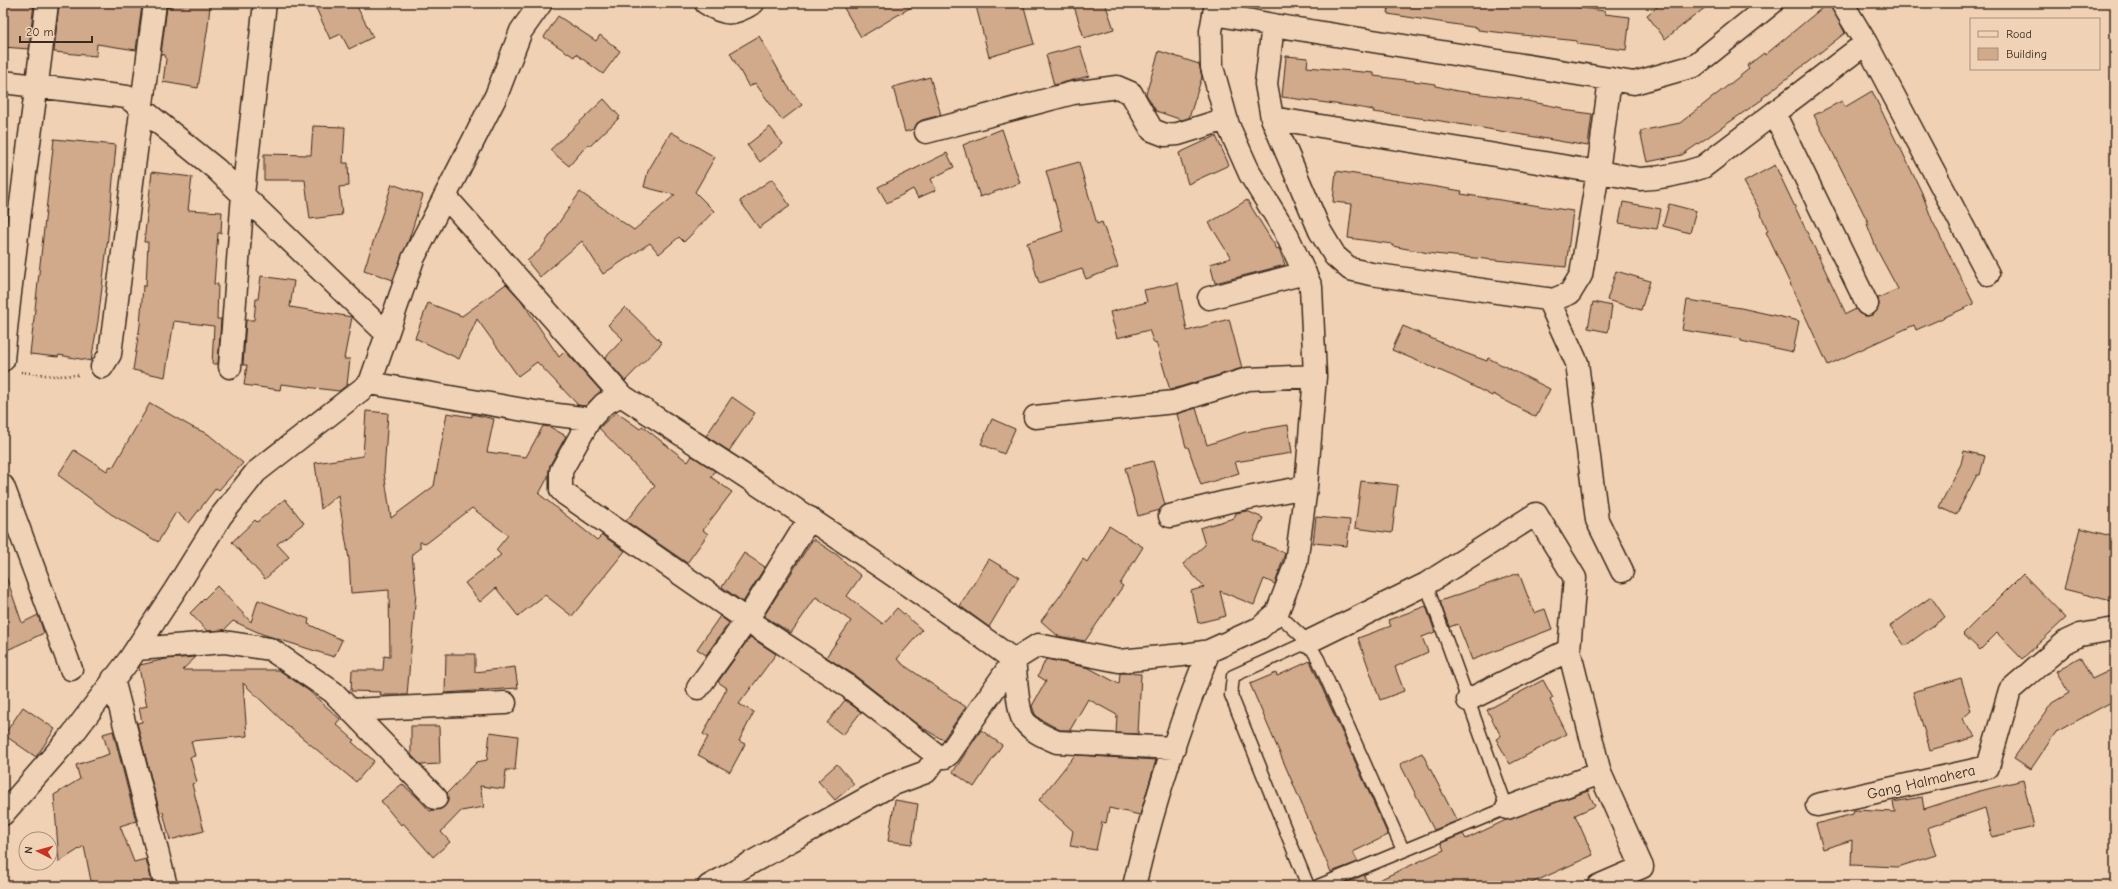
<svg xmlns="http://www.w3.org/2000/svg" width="2118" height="889" viewBox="0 0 2118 889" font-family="'Comic Neue',sans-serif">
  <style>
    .building { fill: #d1a98b; stroke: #3b2a1e }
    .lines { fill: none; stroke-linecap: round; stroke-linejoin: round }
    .service-casing { stroke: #3b2a1e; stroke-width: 15 }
    .minor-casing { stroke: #3b2a1e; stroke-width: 25 }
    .path { stroke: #3b2a1e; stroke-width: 2.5; stroke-dasharray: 1 3; stroke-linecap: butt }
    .service { stroke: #f0d3b6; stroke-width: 12 }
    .minor { stroke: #f0d3b6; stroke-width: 22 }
    .labels { text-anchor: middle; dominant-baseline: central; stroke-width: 3; stroke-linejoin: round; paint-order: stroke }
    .street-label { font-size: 15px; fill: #3b2a1e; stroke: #f0d3b6 }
  </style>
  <rect width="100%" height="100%" fill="#f1d1b3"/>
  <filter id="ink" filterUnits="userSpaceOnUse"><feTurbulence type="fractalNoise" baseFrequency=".025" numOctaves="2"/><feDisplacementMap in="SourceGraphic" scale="8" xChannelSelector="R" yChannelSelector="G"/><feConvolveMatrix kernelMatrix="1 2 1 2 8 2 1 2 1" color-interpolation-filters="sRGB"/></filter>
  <g filter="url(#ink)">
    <path class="building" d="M 3,3 L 34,3 L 29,49 L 3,47 Z
      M 59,3 L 118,3 L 142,5 L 136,50 L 97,44 L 96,56 L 54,52 Z
      M 173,3 L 210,5 L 208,26 L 198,88 L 163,82 L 166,59 L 165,55 L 161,54 L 167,7 L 172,8 Z
      M 326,3 L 355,3 L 373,37 L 349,49 L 341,34 L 330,39 L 316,8 Z
      M 841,3 L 918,3 L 861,37 Z
      M 989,3 L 1023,3 L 1034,44 L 989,57 L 976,6 Z
      M 1073,3 L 1105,3 L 1114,29 L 1084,38 Z
      M 1389,3 L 1545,3 L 1605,11 L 1605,14 L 1630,17 L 1626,50 L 1577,44 L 1577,41 L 1478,30 L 1478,28 L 1388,14 Z
      M 1662,3 L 1711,3 L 1665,39 L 1647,15 Z
      M 1828,3 L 1830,3 L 1845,33 L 1762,98 L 1763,99 L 1682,155 L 1647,162 L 1640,131 L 1680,123 L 1749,69 L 1747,66 L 1764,53 L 1765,55 Z
      M 558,16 L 596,41 L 600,35 L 620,51 L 603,74 L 576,54 L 574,57 L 544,37 Z
      M 759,36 L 787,85 L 802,105 L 782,120 L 755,83 L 749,87 L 730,53 Z
      M 1080,46 L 1089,76 L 1054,85 L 1046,55 Z
      M 1159,51 L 1199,64 L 1202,77 L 1189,118 L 1182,120 L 1156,111 L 1146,94 Z
      M 1286,56 L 1308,58 L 1307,67 L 1374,73 L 1374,76 L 1436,84 L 1436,86 L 1457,91 L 1522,99 L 1522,100 L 1563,108 L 1563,110 L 1592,114 L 1588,146 L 1435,120 L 1373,112 L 1374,110 L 1350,106 L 1282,97 Z
      M 930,77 L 941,115 L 922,120 L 917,123 L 914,129 L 905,132 L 893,87 Z
      M 1872,91 L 1898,145 L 1899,145 L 1922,193 L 1932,220 L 1974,304 L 1916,330 L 1914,325 L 1828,365 L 1766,232 L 1768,231 L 1758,207 L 1744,182 L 1775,165 L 1846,314 L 1856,309 L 1860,314 L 1866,316 L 1873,315 L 1879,305 L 1878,298 L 1898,289 L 1877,250 L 1867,224 L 1869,224 L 1814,115 L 1842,101 L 1845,107 Z
      M 604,99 L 620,117 L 590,146 L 588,144 L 569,166 L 550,150 Z
      M 313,126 L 345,127 L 343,163 L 348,163 L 349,186 L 339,187 L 342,215 L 310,219 L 305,180 L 264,180 L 264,154 L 311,155 Z
      M 770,127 L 783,144 L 760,162 L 747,145 Z
      M 1002,129 L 1020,183 L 980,197 L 963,145 Z
      M 671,132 L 715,157 L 695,192 L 714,211 L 684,242 L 679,237 L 659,254 L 650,243 L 603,274 L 582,241 L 540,277 L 527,261 L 540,250 L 580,192 L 634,230 L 675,195 L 644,187 L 648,171 Z
      M 1216,136 L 1229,165 L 1188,184 L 1179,153 Z
      M 54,139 L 116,145 L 108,237 L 98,321 L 91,361 L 59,355 L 58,357 L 30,354 Z
      M 947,153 L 954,167 L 931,179 L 936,190 L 918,198 L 913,189 L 887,203 L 878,187 Z
      M 1079,162 L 1097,224 L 1102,222 L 1118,267 L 1086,279 L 1082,269 L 1039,283 L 1027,243 L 1063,231 L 1046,171 Z
      M 1336,171 L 1462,191 L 1461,194 L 1573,211 L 1566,267 L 1434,254 L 1392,246 L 1392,244 L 1348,238 L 1352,204 L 1333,202 Z
      M 152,172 L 192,177 L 188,210 L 222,212 L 221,233 L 218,233 L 214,284 L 218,284 L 217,319 L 221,319 L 218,364 L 212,364 L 214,326 L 174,321 L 165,377 L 133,370 L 140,325 L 143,286 L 146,286 L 148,242 L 144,242 Z
      M 772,179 L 790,206 L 759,228 L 740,201 Z
      M 392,184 L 423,195 L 409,239 L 393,280 L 364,270 Z
      M 1247,200 L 1277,249 L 1279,248 L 1285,265 L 1215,283 L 1210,264 L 1231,258 L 1209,223 Z
      M 1623,202 L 1661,209 L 1657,229 L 1619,223 Z
      M 1669,204 L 1696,211 L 1690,233 L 1663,226 Z
      M 1616,271 L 1650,281 L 1641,310 L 1607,300 Z
      M 261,276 L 294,281 L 290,307 L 352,317 L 344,359 L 350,359 L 347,385 L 339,391 L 281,384 L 280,390 L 244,385 L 247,365 L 243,365 L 246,320 L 254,320 L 256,299 L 258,299 Z
      M 1178,283 L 1187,331 L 1229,319 L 1242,368 L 1170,390 L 1156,342 L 1154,343 L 1149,330 L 1117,338 L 1110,312 L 1147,302 L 1144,290 Z
      M 506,284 L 521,300 L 559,357 L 565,351 L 601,391 L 585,406 L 578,405 L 537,362 L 518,376 L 477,319 L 459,359 L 415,338 L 428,303 L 462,316 Z
      M 1687,300 L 1741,308 L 1799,321 L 1793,352 L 1741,341 L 1741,339 L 1682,330 Z
      M 1593,302 L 1612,306 L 1608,332 L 1588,328 Z
      M 625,307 L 662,343 L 625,381 L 605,358 L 623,339 L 608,325 Z
      M 1403,326 L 1465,353 L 1487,361 L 1488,358 L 1550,389 L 1536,417 L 1493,394 L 1492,396 L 1455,377 L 1392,350 Z
      M 732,397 L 755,413 L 729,451 L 706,436 Z
      M 150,403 L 192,427 L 208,434 L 243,463 L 219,490 L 216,488 L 189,523 L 176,512 L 158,542 L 111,514 L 58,475 L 74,450 L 107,471 L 110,466 L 113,467 Z
      M 1196,408 L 1207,445 L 1245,432 L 1288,425 L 1292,453 L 1235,462 L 1239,473 L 1201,485 L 1188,447 L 1186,447 L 1177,414 Z
      M 366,411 L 388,413 L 384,473 L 391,518 L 434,486 L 447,413 L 472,417 L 472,414 L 494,419 L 487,452 L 526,457 L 543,426 L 550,427 L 566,436 L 550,465 L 548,477 L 539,494 L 597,540 L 602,535 L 625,551 L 572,616 L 545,595 L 518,616 L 496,588 L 480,602 L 465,583 L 501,555 L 496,550 L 508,535 L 472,508 L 427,543 L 420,542 L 420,548 L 412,554 L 416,593 L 407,695 L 380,695 L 381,692 L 351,691 L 352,670 L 383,670 L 384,656 L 390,657 L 389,590 L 351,593 L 349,559 L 338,495 L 321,509 L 315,463 L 363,456 Z
      M 616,412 L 640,429 L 642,426 L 688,462 L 692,456 L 715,471 L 711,477 L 732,492 L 703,530 L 708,534 L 687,563 L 626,521 L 655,486 L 599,428 Z
      M 992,419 L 1015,429 L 1004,454 L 981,444 Z
      M 1964,451 L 1985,456 L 1980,475 L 1977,475 L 1956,515 L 1939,507 L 1961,464 Z
      M 1153,461 L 1165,505 L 1160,510 L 1138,516 L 1125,468 Z
      M 1361,481 L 1398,485 L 1392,533 L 1355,528 Z
      M 285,499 L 304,523 L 277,544 L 289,557 L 265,579 L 232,542 L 255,520 L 257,522 Z
      M 1247,511 L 1263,518 L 1253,540 L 1285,553 L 1275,584 L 1264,579 L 1254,605 L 1220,591 L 1226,616 L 1198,623 L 1191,591 L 1204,587 L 1183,564 L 1205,545 L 1200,528 L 1234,518 L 1236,513 Z
      M 1316,517 L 1350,520 L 1347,546 L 1313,543 Z
      M 1109,526 L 1143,547 L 1120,584 L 1123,586 L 1085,641 L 1058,636 L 1041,621 L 1060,596 L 1083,559 L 1087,562 Z
      M 2080,528 L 2115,537 L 2115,602 L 2064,589 Z
      M 813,539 L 837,555 L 861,576 L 847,596 L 883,624 L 897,608 L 922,630 L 897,659 L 902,663 L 902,664 L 966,707 L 943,740 L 918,725 L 853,674 L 826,657 L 851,621 L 816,597 L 791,633 L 764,616 Z
      M 744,553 L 765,567 L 743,602 L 722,587 Z
      M 989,559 L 1019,577 L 989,627 L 960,606 Z
      M 1519,573 L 1534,613 L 1545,609 L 1552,629 L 1472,660 L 1458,624 L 1449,627 L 1440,601 Z
      M 2023,574 L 2066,618 L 2022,659 L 1997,633 L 1980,650 L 1963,634 Z
      M 6,576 L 22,623 L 38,615 L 44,633 L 3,652 L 3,577 Z
      M 217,586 L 251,622 L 258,600 L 309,619 L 308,624 L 342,640 L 334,657 L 262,634 L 233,621 L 224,630 L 207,631 L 190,613 Z
      M 1931,597 L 1945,617 L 1905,646 L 1890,626 Z
      M 1426,606 L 1435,632 L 1422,637 L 1428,652 L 1395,667 L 1404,691 L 1380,700 L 1358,638 L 1391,626 L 1388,620 Z
      M 720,616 L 729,623 L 706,655 L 697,649 Z
      M 750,637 L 776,654 L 739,704 L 754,712 L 739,741 L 745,744 L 730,772 L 698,755 L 708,737 L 703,734 L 727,688 L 718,682 Z
      M 446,654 L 475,654 L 475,672 L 515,667 L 518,688 L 445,693 Z
      M 196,657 L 182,670 L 279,670 L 309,691 L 340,719 L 336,724 L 354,740 L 352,742 L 374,761 L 356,782 L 288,726 L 243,683 L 247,736 L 191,741 L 195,756 L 190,757 L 197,782 L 192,784 L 204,831 L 170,840 L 163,812 L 160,813 L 137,723 L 142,722 L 139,708 L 147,706 L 139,668 L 140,665 L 166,659 Z
      M 2080,657 L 2092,679 L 2115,668 L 2115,700 L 2056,732 L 2031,769 L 2014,758 L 2052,703 L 2069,693 L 2056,671 Z
      M 1046,659 L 1089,668 L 1119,684 L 1120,673 L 1141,674 L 1138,734 L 1116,733 L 1117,715 L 1088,699 L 1070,730 L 1060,730 L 1040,719 L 1035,714 L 1032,706 L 1046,681 L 1038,676 Z
      M 1310,661 L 1388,835 L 1353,852 L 1358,862 L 1331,872 L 1250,684 L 1276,673 L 1277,676 Z
      M 1961,678 L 1971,711 L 1962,719 L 1976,737 L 1930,750 L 1913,692 Z
      M 1543,680 L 1553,698 L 1550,700 L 1567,734 L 1510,764 L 1496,739 L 1501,736 L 1487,710 Z
      M 845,700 L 861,712 L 843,735 L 827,723 Z
      M 23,707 L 55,729 L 36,757 L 4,735 Z
      M 411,726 L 439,726 L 440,764 L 421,765 L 411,755 Z
      M 981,730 L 1002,745 L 974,787 L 953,772 Z
      M 113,731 L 136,821 L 120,826 L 134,862 L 146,859 L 153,886 L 92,886 L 84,846 L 59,862 L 54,795 L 80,779 L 76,765 L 109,754 L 103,734 Z
      M 490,732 L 518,736 L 515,770 L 506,770 L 504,789 L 480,786 L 484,807 L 461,811 L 441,832 L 450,842 L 433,857 L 403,823 L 401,825 L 381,801 L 402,784 L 417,797 L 430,811 L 444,807 L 448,801 L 447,793 L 477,762 L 487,760 Z
      M 1422,753 L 1457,821 L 1434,830 L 1400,764 Z
      M 1075,755 L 1156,760 L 1140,815 L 1109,808 L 1106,823 L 1102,822 L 1096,850 L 1070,846 L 1073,831 L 1039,800 Z
      M 837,764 L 854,784 L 835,800 L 818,781 Z
      M 2023,780 L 2034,827 L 1992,837 L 1985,808 L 1927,828 L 1936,855 L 1898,867 L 1851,865 L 1852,840 L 1823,849 L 1816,824 L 1853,814 L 1854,810 L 1895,812 L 1893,802 L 1922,797 L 1924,809 L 1976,792 Z
      M 1588,791 L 1595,806 L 1575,815 L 1593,855 L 1525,886 L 1338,886 L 1364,875 L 1368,885 L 1444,850 L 1441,843 L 1463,834 L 1466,839 L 1506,820 Z
      M 895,800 L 918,804 L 912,844 L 888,841 Z"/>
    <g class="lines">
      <defs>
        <path id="service" d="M 1277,613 L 1308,642
          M 1308,886 L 1231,695 L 1233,676 L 1308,642 L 1318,659 L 1403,850
          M 1318,886 L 1507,808 L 1426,584"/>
        <path id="minor" d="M 706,3 C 725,16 734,15 753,3
          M 1842,3 L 1866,43 L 1988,274
          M 1226,16 L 1273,25 L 1634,83 L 1694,66 L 1772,3
          M 1273,25 L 1266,84 L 1272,118 L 1320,231 L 1335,256 L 1350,269 L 1371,274 L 1553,300 L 1570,293 L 1581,275 L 1598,172 L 1610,79
          M 3,82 L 127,97 L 216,169 L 387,334
          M 1774,113 L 1867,304
          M 1272,118 L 1640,179 C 1663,178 1682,174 1703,167 L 1866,43
          M 926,132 L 1073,93 L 1117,87 L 1131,93 L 1152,130 L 1165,135 L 1178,134 L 1226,119
          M 445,196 L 621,395
          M 1209,298 L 1305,273
          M 1548,299 L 1577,363 L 1597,520 L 1622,571
          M 3,360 C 14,240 33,122 47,3
          M 102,367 L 110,354 L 155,3
          M 230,367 L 243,194 L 265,3
          M 370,383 L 541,413 L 590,419 L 604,404 L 621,395 C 754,482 886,567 1014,660 L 1038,645 L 1119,661 L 1183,655 L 1209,651 L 1260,628 L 1277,613 L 1296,563 L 1306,487 L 1315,376 L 1311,287 L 1285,231 L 1250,174 L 1228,125 L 1212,67 L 1211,31 L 1216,3
          M 1035,417 L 1174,402 L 1248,379 L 1315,376
          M 590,419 L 561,471 L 561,490 L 565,494 L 747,620 L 845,684 L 938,756 L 945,757 L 949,754 L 1014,660
          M 3,486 L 71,669
          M 1170,516 L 1226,502 L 1306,487
          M 1308,642 L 1426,584 L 1536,514 L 1575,578 L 1569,650 L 1600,773 L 1642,867 L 1598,886
          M 137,649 L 224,642 L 270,649 L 333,692 L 436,798
          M 1014,660 C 1016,674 1017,705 1022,717 C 1028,730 1045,737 1057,742 L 1174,748
          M 113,679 L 166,886
          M 698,688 L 747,620 L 810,518
          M 1468,700 L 1569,650
          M 350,710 L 505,703
          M 1817,805 L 1988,767 L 2010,690 L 2067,641 L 2080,635 L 2115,629
          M 1507,808 L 1600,773
          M 3,814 L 72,735 L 129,660 L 175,590 L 221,516 L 256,472 L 370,383 L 413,259 L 496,96 L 521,31 L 541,3
          M 709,886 L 891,785 L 926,772 L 938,756
          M 1134,886 C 1153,806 1178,727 1209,651"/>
      </defs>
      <use href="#service" class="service-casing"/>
      <use href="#minor" class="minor-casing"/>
      <path class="path" d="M 21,372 L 54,376 L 80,375"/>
      <use href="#service" class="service"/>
      <use href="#minor" class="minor"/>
    </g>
  </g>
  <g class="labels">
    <g class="street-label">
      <text transform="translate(1921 782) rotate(-13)">Gang Halmahera</text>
    </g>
  </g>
  <rect width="2118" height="889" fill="none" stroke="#f0d3b6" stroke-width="16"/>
  <rect x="8" y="8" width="2102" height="873" fill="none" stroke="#3b2a1e" stroke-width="1.5" filter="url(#ink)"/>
  <rect x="1970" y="18" width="130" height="52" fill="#f0d3b6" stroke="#a88f79"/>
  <rect x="1978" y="31" width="20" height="6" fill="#f0d3b6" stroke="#a88f79"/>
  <text x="2006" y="38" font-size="12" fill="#3b2a1e">Road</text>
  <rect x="1978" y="48" width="20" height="12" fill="#d1a98b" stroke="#a88f79"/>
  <text x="2006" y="58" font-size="12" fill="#3b2a1e">Building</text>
  <g transform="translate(38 851) rotate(276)"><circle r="19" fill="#f0d3b6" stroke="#a88f79"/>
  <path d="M0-3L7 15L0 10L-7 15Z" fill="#c8321e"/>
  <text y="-6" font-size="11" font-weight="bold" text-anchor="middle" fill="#3b2a1e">N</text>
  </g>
  <path d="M20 36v6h72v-6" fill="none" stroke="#3b2a1e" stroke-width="2"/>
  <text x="26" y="36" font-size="12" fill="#3b2a1e" stroke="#f0d3b6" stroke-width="3" paint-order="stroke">20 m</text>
</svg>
